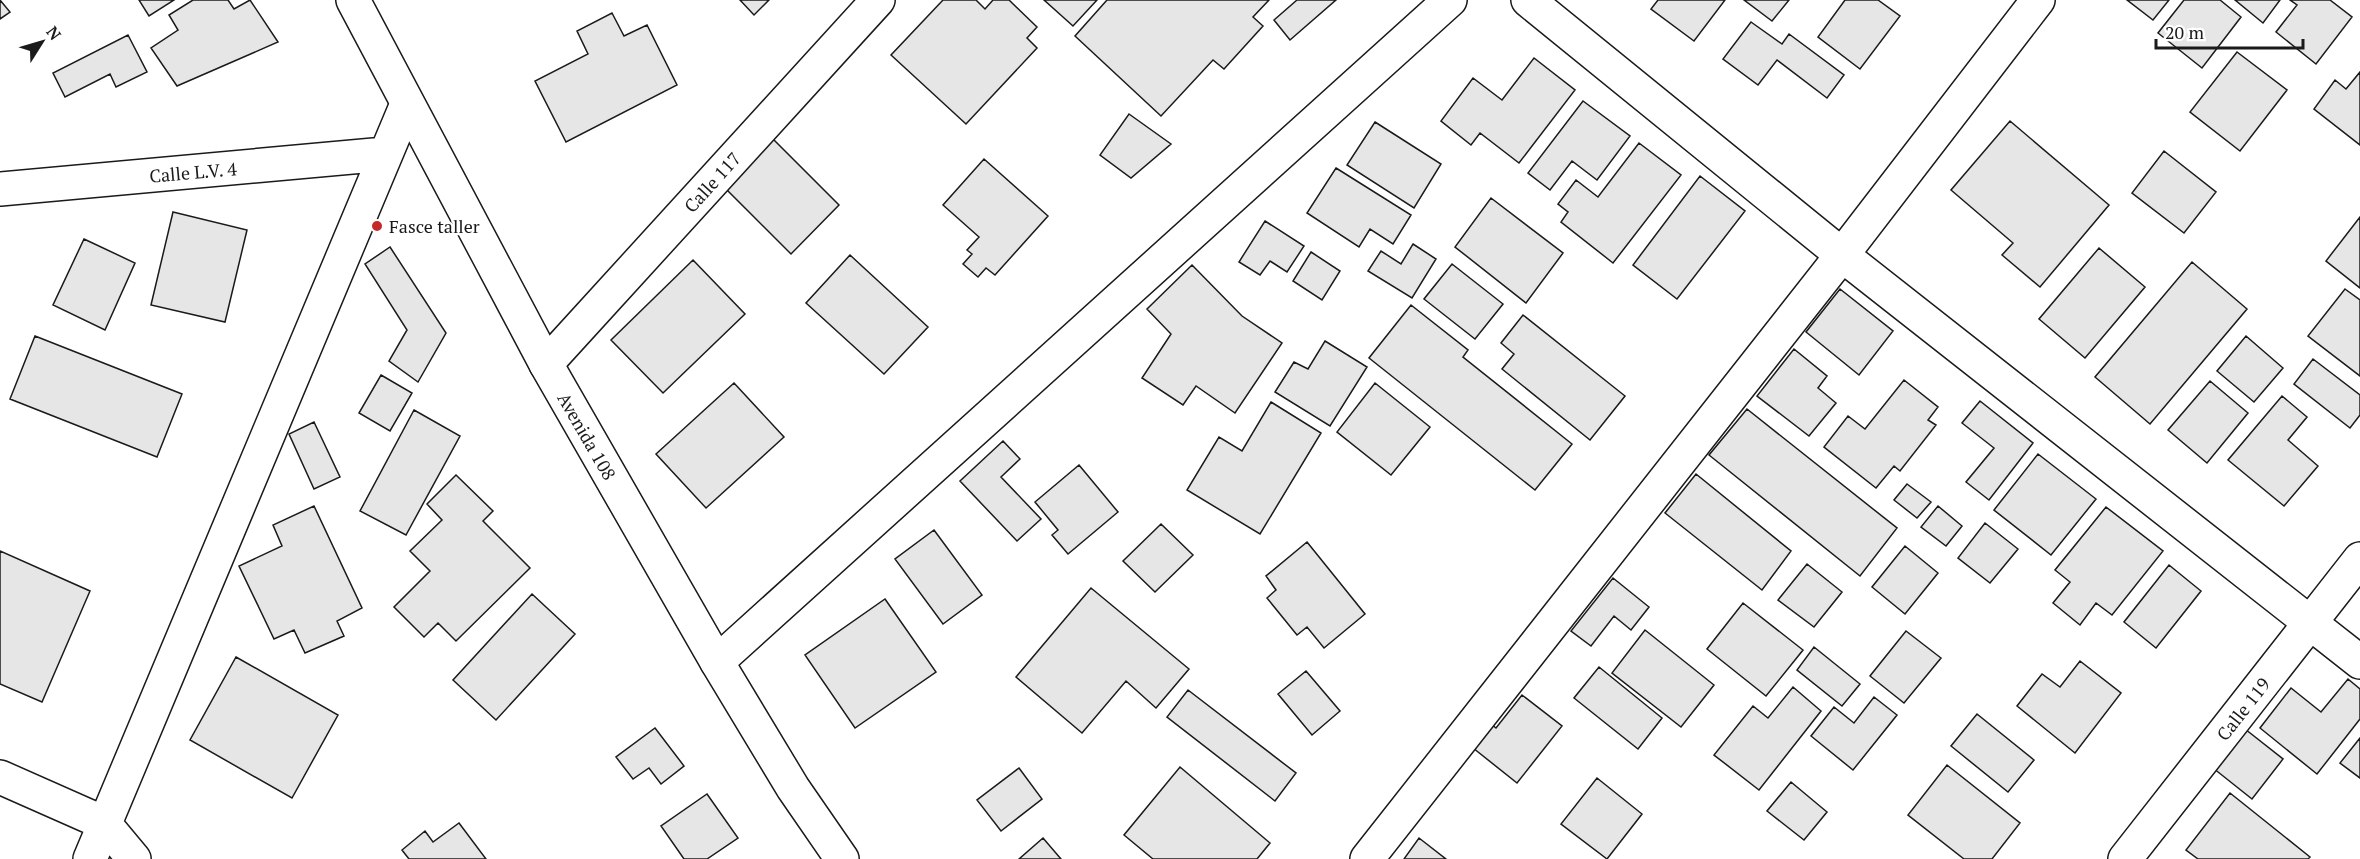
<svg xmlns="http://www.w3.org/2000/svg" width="2360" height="859" viewBox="0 0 2360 859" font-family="'PT Serif',serif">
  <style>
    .building { fill: #e6e6e6; stroke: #1a1a1a; stroke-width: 1.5 }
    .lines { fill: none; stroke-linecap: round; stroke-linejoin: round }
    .street-casing { stroke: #1a1a1a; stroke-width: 36 }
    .secondary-casing { stroke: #1a1a1a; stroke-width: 36 }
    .street { stroke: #fff; stroke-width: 33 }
    .secondary { stroke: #fff; stroke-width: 33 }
    .poi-dot { fill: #c62828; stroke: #fff; stroke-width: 2 }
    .labels { text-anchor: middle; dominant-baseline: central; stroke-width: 4.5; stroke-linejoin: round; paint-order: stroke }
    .street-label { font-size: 18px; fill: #1a1a1a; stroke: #fff }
    .poi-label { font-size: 18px; fill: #1a1a1a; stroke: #fff; text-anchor: start }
  </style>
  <rect width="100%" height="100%" fill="#fff"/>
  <path class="building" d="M 0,0 L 10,12 L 0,19 Z
    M 139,0 L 174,0 L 149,16 Z
    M 193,0 L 228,0 L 234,9 L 250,0 L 278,42 L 177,86 L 151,48 L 178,30 L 169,15 Z
    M 740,0 L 769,0 L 754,15 Z
    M 943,0 L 976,0 L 985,9 L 993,0 L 1009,0 L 1037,27 L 1027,38 L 1037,48 L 966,124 L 891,55 Z
    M 1044,0 L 1097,0 L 1073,26 Z
    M 1107,0 L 1269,0 L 1253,17 L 1263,26 L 1224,69 L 1213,60 L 1161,116 L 1075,36 Z
    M 1297,0 L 1336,0 L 1290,40 L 1274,20 Z
    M 1658,0 L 1725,0 L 1694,41 L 1651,9 Z
    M 1744,0 L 1789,0 L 1772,21 Z
    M 1845,0 L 1878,0 L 1900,16 L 1860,69 L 1818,37 Z
    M 2127,0 L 2169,0 L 2153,20 Z
    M 2184,0 L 2220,0 L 2241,17 L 2202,68 L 2158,33 Z
    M 2235,0 L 2280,0 L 2263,23 Z
    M 2290,0 L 2330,0 L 2352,17 L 2316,64 L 2276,32 L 2297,5 Z
    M 612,13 L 624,36 L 647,25 L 677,85 L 566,142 L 535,81 L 588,54 L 577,31 Z
    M 1751,22 L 1782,44 L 1789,34 L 1844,75 L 1827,98 L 1777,60 L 1758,85 L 1723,59 Z
    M 128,35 L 147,72 L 116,87 L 110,74 L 65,97 L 53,73 Z
    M 2237,52 L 2287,90 L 2240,151 L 2190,112 Z
    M 1534,58 L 1575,90 L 1519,163 L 1480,133 L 1471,145 L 1441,121 L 1473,78 L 1502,100 Z
    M 2360,72 L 2360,145 L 2314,109 L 2335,80 L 2346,89 Z
    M 1583,101 L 1630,136 L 1597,180 L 1572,161 L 1550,190 L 1528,173 Z
    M 1129,114 L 1171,144 L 1131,178 L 1100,155 Z
    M 2010,121 L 2109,205 L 2040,287 L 2002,255 L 2013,243 L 1951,190 Z
    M 1375,122 L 1441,164 L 1414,208 L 1347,165 Z
    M 768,134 L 839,205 L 791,254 L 720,183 Z
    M 1639,143 L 1681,175 L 1613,263 L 1561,222 L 1568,212 L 1558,204 L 1576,180 L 1598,197 Z
    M 2164,151 L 2216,192 L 2184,233 L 2132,193 Z
    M 984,159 L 1048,216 L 995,275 L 986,268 L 978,277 L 963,264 L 972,254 L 967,250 L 979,237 L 943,205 Z
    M 1336,168 L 1411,215 L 1393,244 L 1370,229 L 1359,247 L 1307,213 Z
    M 1700,176 L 1745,211 L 1677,299 L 1633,265 Z
    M 1491,198 L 1563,253 L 1526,303 L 1455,247 Z
    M 173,212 L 247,230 L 225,322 L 151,305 Z
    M 2360,217 L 2360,288 L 2326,261 Z
    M 1265,221 L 1304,246 L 1287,272 L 1270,261 L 1260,275 L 1239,262 Z
    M 84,239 L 135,263 L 105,330 L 53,305 Z
    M 1413,244 L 1436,259 L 1412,298 L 1368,271 L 1381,251 L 1401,264 Z
    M 390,247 L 446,333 L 418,382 L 389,361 L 407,330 L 365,264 Z
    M 2099,248 L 2145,287 L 2085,358 L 2039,319 Z
    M 1311,252 L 1340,271 L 1322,300 L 1293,281 Z
    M 850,255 L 928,327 L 884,374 L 806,303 Z
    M 693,260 L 745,314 L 663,393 L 611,340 Z
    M 2192,262 L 2247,309 L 2150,424 L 2095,377 Z
    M 1452,264 L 1503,304 L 1475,339 L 1424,299 Z
    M 1192,265 L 1242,316 L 1282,343 L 1235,413 L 1196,386 L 1183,405 L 1142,378 L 1171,334 L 1147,309 Z
    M 1840,289 L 1893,331 L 1859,375 L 1806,332 Z
    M 2345,289 L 2360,300 L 2360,376 L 2308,336 Z
    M 1411,305 L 1468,350 L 1463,357 L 1572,444 L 1535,490 L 1369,358 Z
    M 1523,315 L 1625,396 L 1590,440 L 1502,369 L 1514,354 L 1501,343 Z
    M 35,336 L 182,394 L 157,457 L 10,399 Z
    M 2246,336 L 2283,368 L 2254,402 L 2217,371 Z
    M 1325,341 L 1367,367 L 1330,426 L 1275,392 L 1294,362 L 1308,369 Z
    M 1794,349 L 1827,376 L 1818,388 L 1836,403 L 1809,436 L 1757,396 Z
    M 2313,359 L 2360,395 L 2360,415 L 2350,428 L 2294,384 Z
    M 381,375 L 412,393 L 390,431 L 359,413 Z
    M 1904,380 L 1938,407 L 1928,420 L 1936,425 L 1900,471 L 1894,466 L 1876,488 L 1824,447 L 1848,416 L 1865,429 Z
    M 2210,381 L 2248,413 L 2207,463 L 2168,430 Z
    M 734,383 L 784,437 L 706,508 L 656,454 Z
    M 1375,383 L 1430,427 L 1391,475 L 1337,432 Z
    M 2282,396 L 2307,417 L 2288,440 L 2318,466 L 2284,506 L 2228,460 Z
    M 1980,401 L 2033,443 L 1989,500 L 1966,482 L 1994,448 L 1962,423 Z
    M 1271,402 L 1321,433 L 1260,534 L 1187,490 L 1219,437 L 1242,451 Z
    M 1747,409 L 1897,528 L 1860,576 L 1709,455 Z
    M 414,410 L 460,436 L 406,535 L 360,511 Z
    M 314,422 L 340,477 L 314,489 L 289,434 Z
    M 1003,441 L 1020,459 L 1001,477 L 1041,519 L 1017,541 L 960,481 Z
    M 2038,454 L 2096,499 L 2051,555 L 1994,510 Z
    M 1079,465 L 1118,512 L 1068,554 L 1052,535 L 1058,530 L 1035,502 Z
    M 1696,474 L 1791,551 L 1762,590 L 1665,513 Z
    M 456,475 L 493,511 L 483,521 L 530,568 L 456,641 L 438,623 L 424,637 L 394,607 L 430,571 L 410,551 L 442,520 L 427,504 Z
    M 1907,484 L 1931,502 L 1917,518 L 1894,500 Z
    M 314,506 L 362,608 L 337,621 L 344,636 L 305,653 L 294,630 L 274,639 L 239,566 L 282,546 L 273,525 Z
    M 1938,506 L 1962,526 L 1946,546 L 1921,527 Z
    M 2106,507 L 2163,551 L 2112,615 L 2096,603 L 2080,625 L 2053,603 L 2070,582 L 2055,570 Z
    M 1985,523 L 2018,549 L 1990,583 L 1958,558 Z
    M 1161,524 L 1193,555 L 1155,592 L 1123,561 Z
    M 934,530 L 982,595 L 943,624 L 895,559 Z
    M 1307,542 L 1365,614 L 1324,648 L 1307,627 L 1297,635 L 1267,598 L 1276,590 L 1266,576 Z
    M 1905,546 L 1938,573 L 1905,614 L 1872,587 Z
    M 0,551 L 90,591 L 42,702 L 0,684 Z
    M 1807,564 L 1842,592 L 1814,627 L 1778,600 Z
    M 2169,565 L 2201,591 L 2156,648 L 2124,622 Z
    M 1613,578 L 1649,607 L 1631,630 L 1614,616 L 1591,646 L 1571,631 Z
    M 1091,588 L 1189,669 L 1156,708 L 1126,681 L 1082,733 L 1016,677 Z
    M 532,594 L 575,634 L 496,720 L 453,680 Z
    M 885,599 L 936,672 L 855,728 L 805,655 Z
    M 1743,603 L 1803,650 L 1766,696 L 1707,649 Z
    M 1645,630 L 1714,685 L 1681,727 L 1612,673 Z
    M 1906,631 L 1941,658 L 1904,703 L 1870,676 Z
    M 1814,647 L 1860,684 L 1842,706 L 1797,670 Z
    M 236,657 L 338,715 L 292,798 L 190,740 Z
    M 2080,661 L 2121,693 L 2075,753 L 2017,706 L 2042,674 L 2060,687 Z
    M 1599,667 L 1662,718 L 1638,749 L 1574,698 Z
    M 1306,671 L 1340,711 L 1312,735 L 1278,694 Z
    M 2348,679 L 2360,689 L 2360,719 L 2317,774 L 2260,728 L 2291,688 L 2321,712 Z
    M 1793,687 L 1821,711 L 1759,790 L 1714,755 L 1753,706 L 1768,718 Z
    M 1188,690 L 1296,773 L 1275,801 L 1167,717 Z
    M 1522,695 L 1562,726 L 1517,783 L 1468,744 L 1487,721 L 1496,728 Z
    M 1874,697 L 1897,715 L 1853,770 L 1811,736 L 1834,707 L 1854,723 Z
    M 1977,714 L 2034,760 L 2008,792 L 1951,746 Z
    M 655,728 L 684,766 L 661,784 L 649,768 L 633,779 L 616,757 Z
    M 2245,729 L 2283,759 L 2252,799 L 2213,768 Z
    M 2360,738 L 2360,778 L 2340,763 Z
    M 1947,765 L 2020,823 L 1992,859 L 1964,859 L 1908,815 Z
    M 1180,767 L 1270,843 L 1257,859 L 1153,859 L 1124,835 Z
    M 1019,768 L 1042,799 L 1001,831 L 977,800 Z
    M 1597,778 L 1642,814 L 1607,859 L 1561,824 Z
    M 1791,782 L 1827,812 L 1804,840 L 1767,811 Z
    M 2230,793 L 2310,857 L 2308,859 L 2198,859 L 2186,850 Z
    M 707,794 L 738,838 L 707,859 L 684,859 L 661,826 Z
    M 459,823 L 486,859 L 409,859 L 402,850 L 425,831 L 433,842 Z
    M 1043,838 L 1061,859 L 1019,859 Z
    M 1419,838 L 1446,859 L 1404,859 Z"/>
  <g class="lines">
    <defs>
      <path id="street" d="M 1528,0 L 1842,255 L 2360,662
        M 0,189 L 385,154
        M 546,364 L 878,0
        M 717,662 L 1450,0
        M 0,777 L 104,823 L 134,859
        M 90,859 L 407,104
        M 1367,859 L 1842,255 L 2038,0
        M 2125,859 L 2360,559"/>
      <path id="secondary" d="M 353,0 L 546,364 L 717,662 L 793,788 L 842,859"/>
    </defs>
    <use href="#street" class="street-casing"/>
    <use href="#secondary" class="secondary-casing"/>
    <use href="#street" class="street"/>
    <use href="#secondary" class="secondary"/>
  </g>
  <circle class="poi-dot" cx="377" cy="226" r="6"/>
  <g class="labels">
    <g class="street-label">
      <text transform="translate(193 172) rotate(-5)">Calle L.V. 4</text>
      <text transform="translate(712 182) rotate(-48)">Calle 117</text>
      <text transform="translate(587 436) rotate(60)">Avenida 108</text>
      <text transform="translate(2243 709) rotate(-52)">Calle 119</text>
    </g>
    <g class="poi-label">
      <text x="389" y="226">Fasce taller</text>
    </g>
  </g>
  <g transform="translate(42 42) rotate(53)" stroke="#ffffff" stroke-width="4.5" paint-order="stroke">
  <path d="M0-4.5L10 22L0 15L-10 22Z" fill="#1a1a1a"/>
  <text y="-9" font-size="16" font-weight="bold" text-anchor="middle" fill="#1a1a1a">N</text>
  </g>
  <path d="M2156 39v9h147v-9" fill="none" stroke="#1a1a1a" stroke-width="3"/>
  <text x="2165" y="39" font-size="18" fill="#1a1a1a" stroke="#ffffff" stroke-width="4.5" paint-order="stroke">20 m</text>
</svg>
